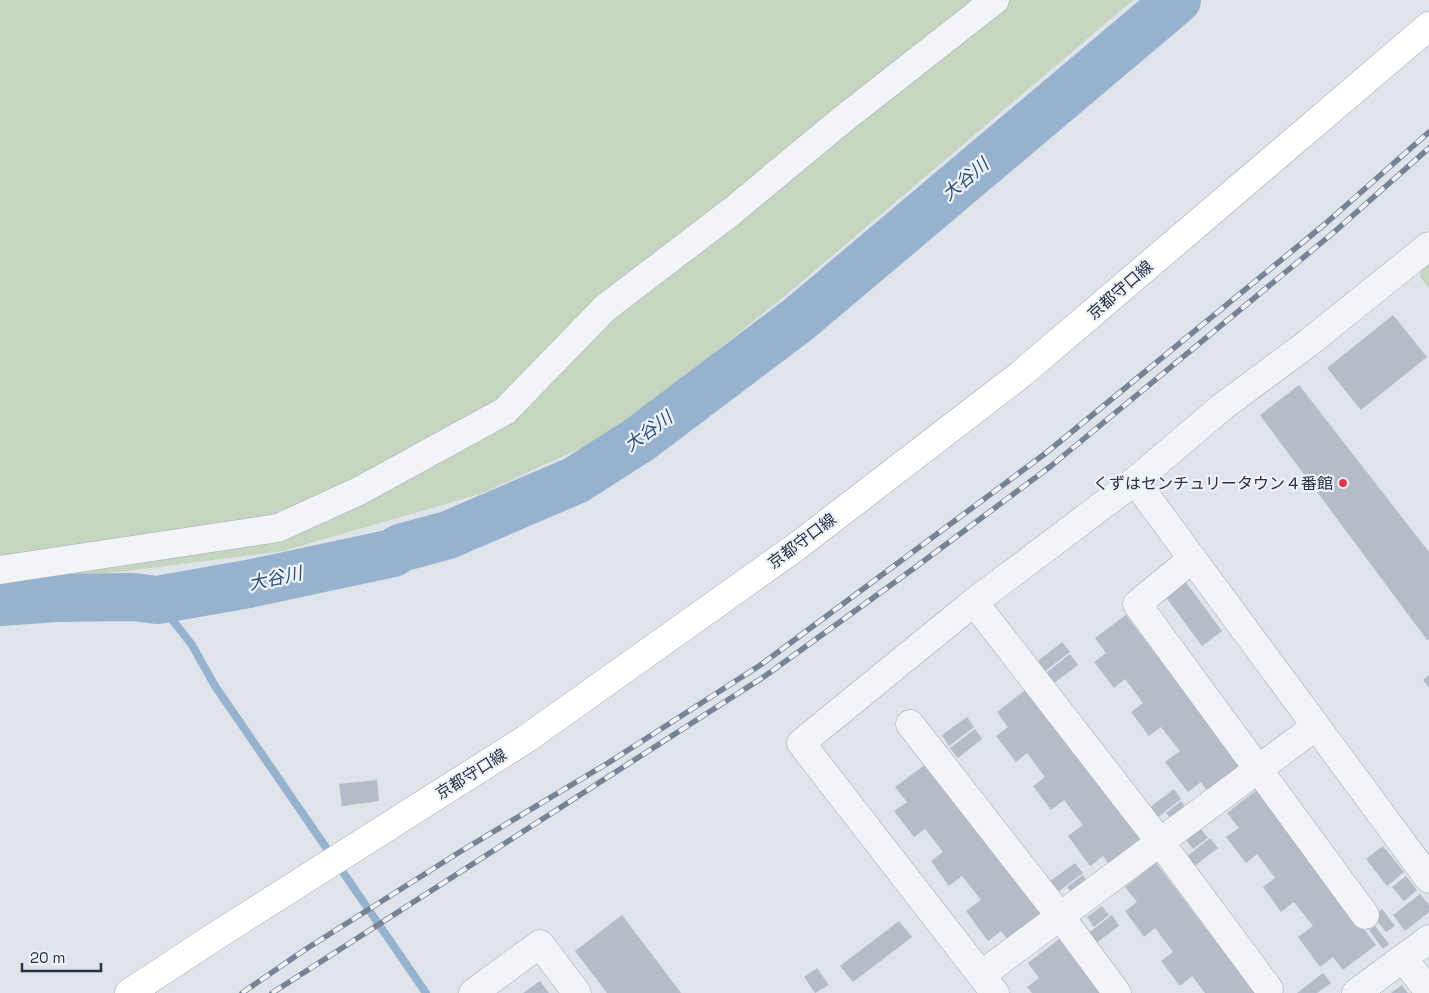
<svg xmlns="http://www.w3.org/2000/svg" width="1429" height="993" viewBox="0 0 1429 993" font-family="'Space Grotesk','Noto Sans JP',sans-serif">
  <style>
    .green { fill: #c5d5bf }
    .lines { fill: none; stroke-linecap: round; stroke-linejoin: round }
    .stream { stroke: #96b2ce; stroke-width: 8 }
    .river { stroke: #96b2ce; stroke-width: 48 }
    .building { fill: #b5bcc8 }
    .minor-casing { stroke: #a4aab5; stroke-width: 29 }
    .major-casing { stroke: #9da8b7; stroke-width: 29 }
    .minor { stroke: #f2f4f8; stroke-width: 28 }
    .major { stroke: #fff; stroke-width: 28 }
    .rail-casing { stroke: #768395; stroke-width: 5.5 }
    .rail { stroke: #eef2f7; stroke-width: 4; stroke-dasharray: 11; stroke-linecap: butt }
    .poi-dot { fill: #dd3653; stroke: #eef2f7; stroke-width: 2 }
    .labels { text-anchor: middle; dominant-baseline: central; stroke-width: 4.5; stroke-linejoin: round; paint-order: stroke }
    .street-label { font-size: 16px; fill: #263143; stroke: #eef2f7 }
    .poi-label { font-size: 16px; fill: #263143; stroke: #eef2f7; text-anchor: end }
    .water-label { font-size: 18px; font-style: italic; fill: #2b517b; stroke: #eef2f7 }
  </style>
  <rect width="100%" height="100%" fill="#dfe3ea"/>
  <path class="green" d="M 0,0 L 1133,0 L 785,296 L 610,435 L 480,494 L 283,551 L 119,572 L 0,583 Z
    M 1429,262 L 1429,288 L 1420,277 L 1421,267 Z"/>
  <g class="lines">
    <path class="stream" d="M 157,600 L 192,645 L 215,686 L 426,993"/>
    <path class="river" d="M 0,602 L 56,598 L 133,597 L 157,600 L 248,584 L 393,553 L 400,548 L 448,535 L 576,480 L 640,439 L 799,319 L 1177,0"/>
  </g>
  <path class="building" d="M 1393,315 L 1427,357 L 1361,410 L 1327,368 Z
    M 1299,385 L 1429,552 L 1429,639 L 1427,640 L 1260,415 Z
    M 1185,581 L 1222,631 L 1202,646 L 1165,596 Z
    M 1126,615 L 1244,770 L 1210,795 L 1201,782 L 1188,792 L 1165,762 L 1180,751 L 1161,727 L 1149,736 L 1131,712 L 1143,703 L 1125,679 L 1114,688 L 1094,662 L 1106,653 L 1095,638 Z
    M 1062,642 L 1070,652 L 1045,671 L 1038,661 Z
    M 1070,654 L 1078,665 L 1054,683 L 1046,673 Z
    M 1429,675 L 1429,688 L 1423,680 Z
    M 1028,688 L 1146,844 L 1112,869 L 1103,856 L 1090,866 L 1068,836 L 1083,825 L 1064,800 L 1051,810 L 1033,786 L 1045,777 L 1027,753 L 1016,762 L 996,736 L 1008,727 L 997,712 Z
    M 967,717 L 974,727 L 949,746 L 942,735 Z
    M 975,729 L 982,739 L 958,758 L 950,748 Z
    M 926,764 L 1044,919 L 1011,944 L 1001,931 L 988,941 L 966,911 L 981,900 L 962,876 L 949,886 L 931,861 L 943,852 L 925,829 L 914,837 L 894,811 L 907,802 L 895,787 Z
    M 377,780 L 379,801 L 342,806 L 339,784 Z
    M 1174,789 L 1181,799 L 1157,818 L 1149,808 Z
    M 1258,789 L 1376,945 L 1343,970 L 1333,957 L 1320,967 L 1298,937 L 1313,926 L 1294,902 L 1281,912 L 1263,887 L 1275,878 L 1257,854 L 1246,863 L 1226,837 L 1239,828 L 1227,813 Z
    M 1181,801 L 1188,811 L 1173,822 L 1166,813 Z
    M 1201,829 L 1208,838 L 1193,849 L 1186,840 Z
    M 1210,838 L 1218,848 L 1193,867 L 1186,857 Z
    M 1383,846 L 1404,872 L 1387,886 L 1366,859 Z
    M 1075,863 L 1083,873 L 1058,892 L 1050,881 Z
    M 1156,863 L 1255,993 L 1205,993 L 1192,976 L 1180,986 L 1161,961 L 1173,952 L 1155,928 L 1144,937 L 1125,911 L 1137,902 L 1125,887 Z
    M 1083,875 L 1089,885 L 1074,896 L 1067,887 Z
    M 1406,876 L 1417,890 L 1404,901 L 1392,887 Z
    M 1420,894 L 1429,905 L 1429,912 L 1405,931 L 1393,915 Z
    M 1102,906 L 1109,915 L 1094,927 L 1087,917 Z
    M 1382,909 L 1395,926 L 1386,932 L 1373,916 Z
    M 622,915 L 681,993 L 607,993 L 575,951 Z
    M 1112,915 L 1119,926 L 1095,944 L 1087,934 Z
    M 899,921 L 912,937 L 853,982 L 840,966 Z
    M 1375,926 L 1389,944 L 1383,949 L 1369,930 Z
    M 1059,939 L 1100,993 L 1032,993 L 1027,987 L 1039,978 L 1028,963 Z
    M 817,968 L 829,985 L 815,993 L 804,977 Z
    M 1323,973 L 1331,983 L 1317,993 L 1297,993 Z
    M 540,981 L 549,993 L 523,993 Z
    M 1402,985 L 1408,993 L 1391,993 Z"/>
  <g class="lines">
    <defs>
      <path id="minor" d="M 1135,481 L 1429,879
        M 1192,559 L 1137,604 L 1365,915
        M 0,570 L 278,528 L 359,491 L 505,411 L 605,308 L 731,212 L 842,120 L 995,0
        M 974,602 L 1160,842 L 1269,989
        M 910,724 L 1060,916 L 1117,993
        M 1403,958 L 1429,992
        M 981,975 L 1315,727
        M 473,993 L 540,944 L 577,993
        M 995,993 L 801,743 L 974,602 L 1135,481 L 1222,407 L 1307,344 L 1429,246
        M 1356,993 L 1429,939"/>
      <path id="major" d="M 129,993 L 211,939 L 526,739 L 796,547 L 1021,374 L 1429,26"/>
    </defs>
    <use href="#minor" class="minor-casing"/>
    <use href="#major" class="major-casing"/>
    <use href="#minor" class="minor"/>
    <use href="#major" class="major"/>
    <defs>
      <path id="rail" d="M 242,993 L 306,949 L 458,853 L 608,763 L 762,664 L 1046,453 L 1325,224 L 1429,132
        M 272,993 L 765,676 L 913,569 L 1051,466 L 1333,233 L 1429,148"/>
    </defs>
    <use href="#rail" class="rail-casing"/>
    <use href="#rail" class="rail"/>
  </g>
  <circle class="poi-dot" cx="1343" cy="483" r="5"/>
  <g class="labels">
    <g class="street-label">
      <text transform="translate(1120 290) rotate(-41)">京都守口線</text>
      <text transform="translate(802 541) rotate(-37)">京都守口線</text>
      <text transform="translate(471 774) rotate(-32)">京都守口線</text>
    </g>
    <g class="poi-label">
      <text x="1333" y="483">くずはセンチュリータウン４番館</text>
    </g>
    <g class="water-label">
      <text transform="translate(965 179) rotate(-40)">大谷川</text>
      <text transform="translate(648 431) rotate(-36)">大谷川</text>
      <text transform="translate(275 578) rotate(-12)">大谷川</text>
    </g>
  </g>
  <path d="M22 963v8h79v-8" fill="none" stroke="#263143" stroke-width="2.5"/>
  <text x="30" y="963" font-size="15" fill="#263143" stroke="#eef2f7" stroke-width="4" paint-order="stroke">20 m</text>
</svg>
